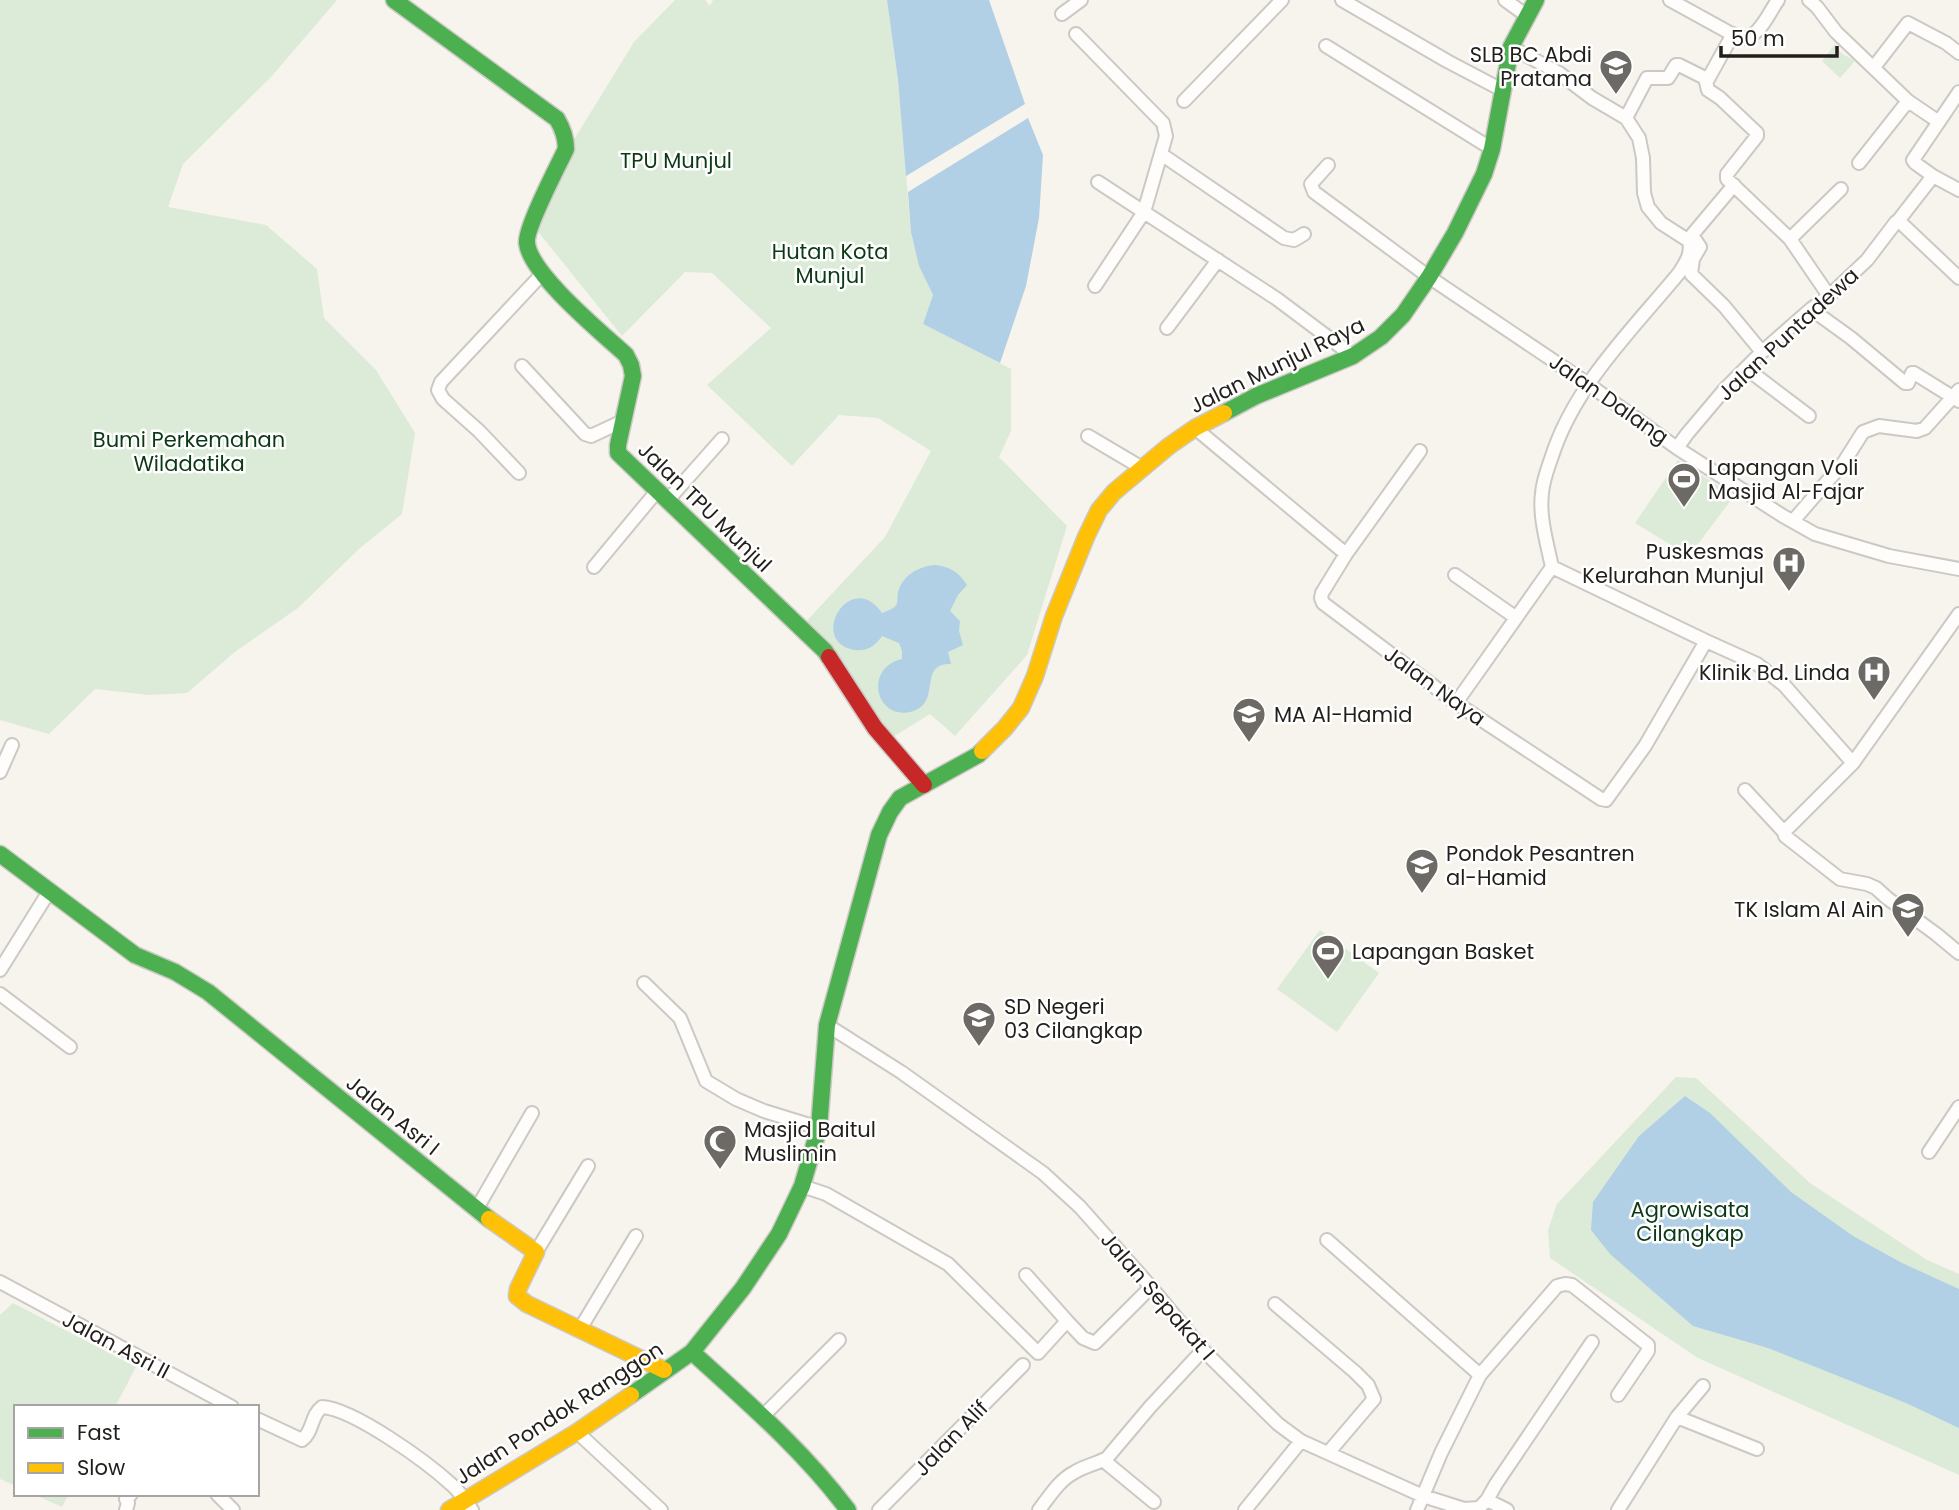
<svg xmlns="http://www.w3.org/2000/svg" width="1959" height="1510" viewBox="0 0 1959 1510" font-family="Poppins,sans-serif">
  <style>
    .green { fill: #dcebd8 }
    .water { fill: #b1cfe5 }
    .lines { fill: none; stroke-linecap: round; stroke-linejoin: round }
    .street-casing { stroke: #ccc9c4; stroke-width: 16 }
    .fast-casing { stroke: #ccc9c4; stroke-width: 19 }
    .slow-casing { stroke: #ccc9c4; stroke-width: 19 }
    .jam-casing { stroke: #ccc9c4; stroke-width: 19 }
    .street { stroke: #fefdfc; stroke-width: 12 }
    .fast { stroke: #4caf50; stroke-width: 16 }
    .slow { stroke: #ffc107; stroke-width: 16 }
    .jam { stroke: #c62828; stroke-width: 16 }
    .labels { text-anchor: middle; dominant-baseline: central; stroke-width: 5; stroke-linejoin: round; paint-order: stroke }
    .poi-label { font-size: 21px; fill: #221f1b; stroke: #fff; text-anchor: start }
    .park-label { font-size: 21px; fill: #0c3915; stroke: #fff }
    .street-label { font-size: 21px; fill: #221f1b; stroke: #fff }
  </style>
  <rect width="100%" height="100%" fill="#f7f3ed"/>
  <path class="green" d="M 0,0 L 337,0 L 271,77 L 183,164 L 168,207 L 266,225 L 317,269 L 324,318 L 376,370 L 415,433 L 402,514 L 360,548 L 298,608 L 236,651 L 187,693 L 149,695 L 95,689 L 49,734 L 0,720 Z
    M 675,0 L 705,0 L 710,6 L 713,0 L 887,0 L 898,80 L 911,232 L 919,266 L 933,295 L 923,324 L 1011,369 L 1011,431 L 999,457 L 1067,526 L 1027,655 L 955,736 L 930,714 L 893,737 L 833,650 L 799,629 L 885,537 L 931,451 L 878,418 L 839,415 L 792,466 L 707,385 L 771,328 L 712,273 L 685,272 L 622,336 L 536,229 L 570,146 L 634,42 Z
    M 1835,44 L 1841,53 L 1855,61 L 1840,78 L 1822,61 Z
    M 1678,460 L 1734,496 L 1689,556 L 1635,523 Z
    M 1320,930 L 1379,973 L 1337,1032 L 1277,989 Z
    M 1676,1077 L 1696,1078 L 1810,1183 L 1927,1260 L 1959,1274 L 1959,1475 L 1698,1358 L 1550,1258 L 1548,1230 L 1557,1204 Z
    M 13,1303 L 136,1367 L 115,1407 L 16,1407 L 16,1486 L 0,1479 L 0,1315 Z
    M 33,1494 L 69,1494 L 62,1507 Z"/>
  <path class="water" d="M 887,0 L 989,0 L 1025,104 L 906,176 L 898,80 Z
    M 1028,118 L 1043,155 L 1039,218 L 1026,286 L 1000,363 L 923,324 L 933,295 L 919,266 L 911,232 L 908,192 Z
    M 934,565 C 949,566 959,572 967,585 L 958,595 L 950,611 L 960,621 L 959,631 L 963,645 L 948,652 L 951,664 C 916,663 944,704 910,712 C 875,719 864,668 902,659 L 902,651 L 899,643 L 882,636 C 876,645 867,652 855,650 C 806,642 851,567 882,613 C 887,611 894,609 897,604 C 898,600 897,596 898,592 C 903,575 918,567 934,565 Z
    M 1685,1096 L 1710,1113 L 1791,1192 L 1853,1236 L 1902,1263 L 1959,1289 L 1959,1428 L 1906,1403 L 1768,1348 L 1693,1326 L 1610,1254 L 1591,1230 L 1593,1202 L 1639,1136 Z"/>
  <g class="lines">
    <defs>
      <path id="street" d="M 1342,0 L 1447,61 L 1504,91
        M 1505,0 L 1527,16
        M 1670,0 L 1739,38 C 1758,41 1768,14 1778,0
        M 1809,0 L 1817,7 L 1836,32 L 1908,101 L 1939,122
        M 1062,14 L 1081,0
        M 1076,34 L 1163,123 L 1166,136 L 1144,212 L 1095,286
        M 1326,46 L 1492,149
        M 1511,47 L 1559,73 L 1592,98 L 1626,118 L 1639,138 L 1643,158 L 1644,193 L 1648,207 L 1661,223 L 1689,241 C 1692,254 1686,262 1679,273 C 1632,330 1575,385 1552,456 C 1548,468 1543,480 1542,493 C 1539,517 1547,543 1552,567
        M 1874,67 L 1908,23 L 1946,43 L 1959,53
        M 1707,81 L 1733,34
        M 1184,101 L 1282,0
        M 1626,118 L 1647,78 L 1668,78 L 1676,65 L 1679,65 L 1705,78 L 1708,90 L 1720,98 L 1757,133 L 1757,136 L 1727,174 L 1727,179 L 1790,239 L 1829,296
        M 1161,154 L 1284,238 L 1294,240 L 1304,234
        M 1859,163 L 1908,101
        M 1328,165 L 1311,184 L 1314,192 L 1429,277 L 1588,384 L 1677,448 L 1783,516 L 1815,534 L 1889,556 L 1959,569
        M 1933,176 L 1915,163 L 1913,160 L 1959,92
        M 1098,182 L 1277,299 L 1353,356
        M 1734,185 L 1692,235 L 1700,247 L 1693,259 L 1691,274 L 1724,306 L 1762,352
        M 1898,221 L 1933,176 L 1959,190
        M 1790,239 L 1841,189
        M 1811,309 L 1851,338 L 1905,383 L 1908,383 L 1912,373 L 1914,373 L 1959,401
        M 1167,328 L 1218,260
        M 522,366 L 585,434 L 591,436 L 623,421
        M 1747,369 L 1809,416
        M 1195,428 L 1346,554
        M 1088,436 L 1142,468
        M 1677,448 L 1687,434 L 1725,389 L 1762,352 L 1811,309 L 1829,296 L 1867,260 L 1896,222 L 1900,222 L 1959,278
        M 1420,451 L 1346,554 L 1322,593 L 1321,598 L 1323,603 L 1456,703 L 1601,799 L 1606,800 L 1645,746 L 1706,641
        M 519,473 L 479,431 L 443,399 L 438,390 L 441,382 L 543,273
        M 668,500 L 722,439
        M 1793,521 L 1844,462 L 1863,432 L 1879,426 L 1917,431 L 1925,428 L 1959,390
        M 594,567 L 657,491
        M 1552,567 L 1706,641 L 1757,664 L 1784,685 L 1853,763
        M 1455,575 L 1515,617
        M 1959,614 L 1853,763 L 1784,832 L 1785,836 L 1840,879 L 1867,884 L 1876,888 L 1887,898 L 1936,934 L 1959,953
        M 1456,703 L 1552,567
        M 0,772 L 12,745
        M 1745,790 L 1784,832
        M 0,970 L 50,890
        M 644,983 L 680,1018 L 706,1081 L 736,1099 L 764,1111 L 819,1128
        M 0,994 L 70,1047
        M 827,1025 L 901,1072 L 1043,1173 L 1080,1207 L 1151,1287 L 1203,1350 L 1278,1424 L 1301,1441 L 1423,1496 L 1464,1509 L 1479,1508 L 1487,1500 L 1507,1510
        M 1929,1152 L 1959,1107
        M 802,1186 L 826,1194 L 948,1264 L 1038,1353 L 1067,1321 L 1083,1338 L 1095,1343 L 1151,1287
        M 476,1210 L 532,1113
        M 1327,1240 L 1480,1375 L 1441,1453 L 1417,1510
        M 536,1252 L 588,1166
        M 1026,1275 L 1067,1321
        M 0,1282 L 232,1407
        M 1275,1304 L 1355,1372 L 1368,1385 L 1374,1399 L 1328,1453
        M 580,1329 L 636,1236
        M 1480,1375 L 1557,1286 L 1565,1284 L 1572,1285 L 1648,1345 L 1648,1351 L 1618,1395
        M 1703,1386 L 1677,1417 L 1757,1449
        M 762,1417 L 839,1340
        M 257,1419 L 302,1440 C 313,1432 311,1415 322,1407 C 354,1409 427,1462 452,1485 C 460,1492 466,1501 472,1510
        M 577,1432 L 661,1510
        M 1103,1460 L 1154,1502
        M 217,1494 L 233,1510
        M 1487,1500 L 1496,1484 L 1592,1342
        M 126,1510 L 128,1503 L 126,1499 L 131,1494
        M 879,1510 L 1023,1365
        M 1039,1510 C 1049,1497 1059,1480 1075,1472 C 1085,1466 1096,1464 1107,1458 L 1150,1407 L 1203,1350
        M 1245,1510 L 1301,1441
        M 1618,1510 L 1677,1417"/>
      <path id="fast" d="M 394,0 L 557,119 C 563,129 566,137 566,149 C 558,166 525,229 527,243 C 530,274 602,333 626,355 L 631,365 L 633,376 L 618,445 L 618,453 L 825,651 L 829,657
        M 1224,413 L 1256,396 L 1353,356 L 1381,337 L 1403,315 L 1429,277 L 1455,233 L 1484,174 L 1492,149 L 1511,47 L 1536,0
        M 0,854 L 135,955 L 175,972 L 208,992 L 489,1219
        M 692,1352 C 747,1402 803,1450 848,1510
        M 631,1395 L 692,1352 L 743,1288 L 779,1234 L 802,1186 L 819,1128 L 827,1025 L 879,835 L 890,812 L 900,798 L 978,755 L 982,751"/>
      <path id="slow" d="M 982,751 L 1005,728 L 1021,708 L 1035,676 L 1054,616 L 1086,537 L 1099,510 L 1114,492 L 1169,446 L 1195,428 L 1224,413
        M 489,1219 L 536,1252 L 518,1289 L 517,1296 L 527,1304 L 664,1370
        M 449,1510 L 577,1432 L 631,1395"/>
      <path id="jam" d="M 829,657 L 875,728 L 924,785"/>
    </defs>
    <use href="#street" class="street-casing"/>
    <use href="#fast" class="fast-casing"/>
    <use href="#slow" class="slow-casing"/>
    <use href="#jam" class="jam-casing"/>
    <use href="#street" class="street"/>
    <use href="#fast" class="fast"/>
    <use href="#slow" class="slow"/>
    <use href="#jam" class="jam"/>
  </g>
  <defs>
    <symbol id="school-pin" viewBox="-11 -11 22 30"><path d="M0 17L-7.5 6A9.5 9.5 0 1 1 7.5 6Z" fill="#6d6964" stroke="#fff"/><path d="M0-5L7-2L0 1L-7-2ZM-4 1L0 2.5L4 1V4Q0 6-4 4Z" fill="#fff"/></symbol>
    <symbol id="stadium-pin" viewBox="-11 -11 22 30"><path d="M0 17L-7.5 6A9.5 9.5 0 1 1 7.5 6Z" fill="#6d6964" stroke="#fff"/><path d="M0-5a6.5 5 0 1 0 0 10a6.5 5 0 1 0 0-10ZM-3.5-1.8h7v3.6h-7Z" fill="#fff"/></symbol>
    <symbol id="hospital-pin" viewBox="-11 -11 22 30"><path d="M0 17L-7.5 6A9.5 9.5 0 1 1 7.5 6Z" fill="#6d6964" stroke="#fff"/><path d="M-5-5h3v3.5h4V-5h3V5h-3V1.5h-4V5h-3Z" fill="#fff"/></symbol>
    <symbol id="mosque-pin" viewBox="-11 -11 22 30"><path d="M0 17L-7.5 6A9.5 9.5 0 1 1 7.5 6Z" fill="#6d6964" stroke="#fff"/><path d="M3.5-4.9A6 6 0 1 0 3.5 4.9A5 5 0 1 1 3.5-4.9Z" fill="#fff"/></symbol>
  </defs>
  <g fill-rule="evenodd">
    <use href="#school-pin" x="1597" y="47" width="38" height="52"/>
    <use href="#stadium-pin" x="1665" y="460" width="38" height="52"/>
    <use href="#hospital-pin" x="1770" y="544" width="38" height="52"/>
    <use href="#hospital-pin" x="1855" y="653" width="38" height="52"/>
    <use href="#school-pin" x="1230" y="695" width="38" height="52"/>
    <use href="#school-pin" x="1403" y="846" width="38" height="52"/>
    <use href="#school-pin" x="1889" y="890" width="38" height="52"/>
    <use href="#stadium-pin" x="1309" y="932" width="38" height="52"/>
    <use href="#school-pin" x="960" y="999" width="38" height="52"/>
    <use href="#mosque-pin" x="701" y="1122" width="38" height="52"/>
  </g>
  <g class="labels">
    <g class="poi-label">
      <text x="1592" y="54" text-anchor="end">SLB BC Abdi<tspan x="1592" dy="24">Pratama</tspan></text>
      <text x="1708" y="467">Lapangan Voli<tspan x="1708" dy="24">Masjid Al-Fajar</tspan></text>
      <text x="1764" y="551" text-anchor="end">Puskesmas<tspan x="1764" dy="24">Kelurahan Munjul</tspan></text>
      <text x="1850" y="672" text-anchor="end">Klinik Bd. Linda</text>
      <text x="1274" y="714">MA Al-Hamid</text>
      <text x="1446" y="853">Pondok Pesantren<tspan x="1446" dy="24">al-Hamid</tspan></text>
      <text x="1884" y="909" text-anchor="end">TK Islam Al Ain</text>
      <text x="1352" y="951">Lapangan Basket</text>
      <text x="1004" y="1006">SD Negeri<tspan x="1004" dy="24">03 Cilangkap</tspan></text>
      <text x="744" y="1129">Masjid Baitul<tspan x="744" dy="24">Muslimin</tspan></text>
    </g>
    <g class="park-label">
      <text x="676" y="160">TPU Munjul</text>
      <text x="830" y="251">Hutan Kota<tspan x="830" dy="24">Munjul</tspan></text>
      <text x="189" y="439">Bumi Perkemahan<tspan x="189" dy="24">Wiladatika</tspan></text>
      <text x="1690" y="1209">Agrowisata<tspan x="1690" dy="24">Cilangkap</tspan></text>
    </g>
    <g class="street-label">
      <text transform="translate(1788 334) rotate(-43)">Jalan Puntadewa</text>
      <text transform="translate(1277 365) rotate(-26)">Jalan Munjul Raya</text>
      <text transform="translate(1609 399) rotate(35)">Jalan Dalang</text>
      <text transform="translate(705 507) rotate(44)">Jalan TPU Munjul</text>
      <text transform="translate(1435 686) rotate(36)">Jalan Naya</text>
      <text transform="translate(393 1115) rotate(39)">Jalan Asri I</text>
      <text transform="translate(1158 1296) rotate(49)">Jalan Sepakat I</text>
      <text transform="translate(116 1345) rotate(28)">Jalan Asri II</text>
      <text transform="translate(559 1413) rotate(-33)">Jalan Pondok Ranggon</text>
      <text transform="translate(951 1438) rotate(-46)">Jalan Alif</text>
    </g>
  </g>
  <rect x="14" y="1405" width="245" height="91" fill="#ffffff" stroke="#a7a5a4" stroke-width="2"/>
  <rect x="28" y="1428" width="35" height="10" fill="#4caf50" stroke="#a7a5a4" stroke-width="2"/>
  <text x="77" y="1440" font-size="21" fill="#221f1b">Fast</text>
  <rect x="28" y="1463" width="35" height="10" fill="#ffc107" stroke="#a7a5a4" stroke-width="2"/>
  <text x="77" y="1475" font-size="21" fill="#221f1b">Slow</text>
  <path d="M1721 46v10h116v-10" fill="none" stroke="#221f1b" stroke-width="3.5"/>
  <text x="1731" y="46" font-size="21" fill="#221f1b" stroke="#ffffff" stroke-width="5" paint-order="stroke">50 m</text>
</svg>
